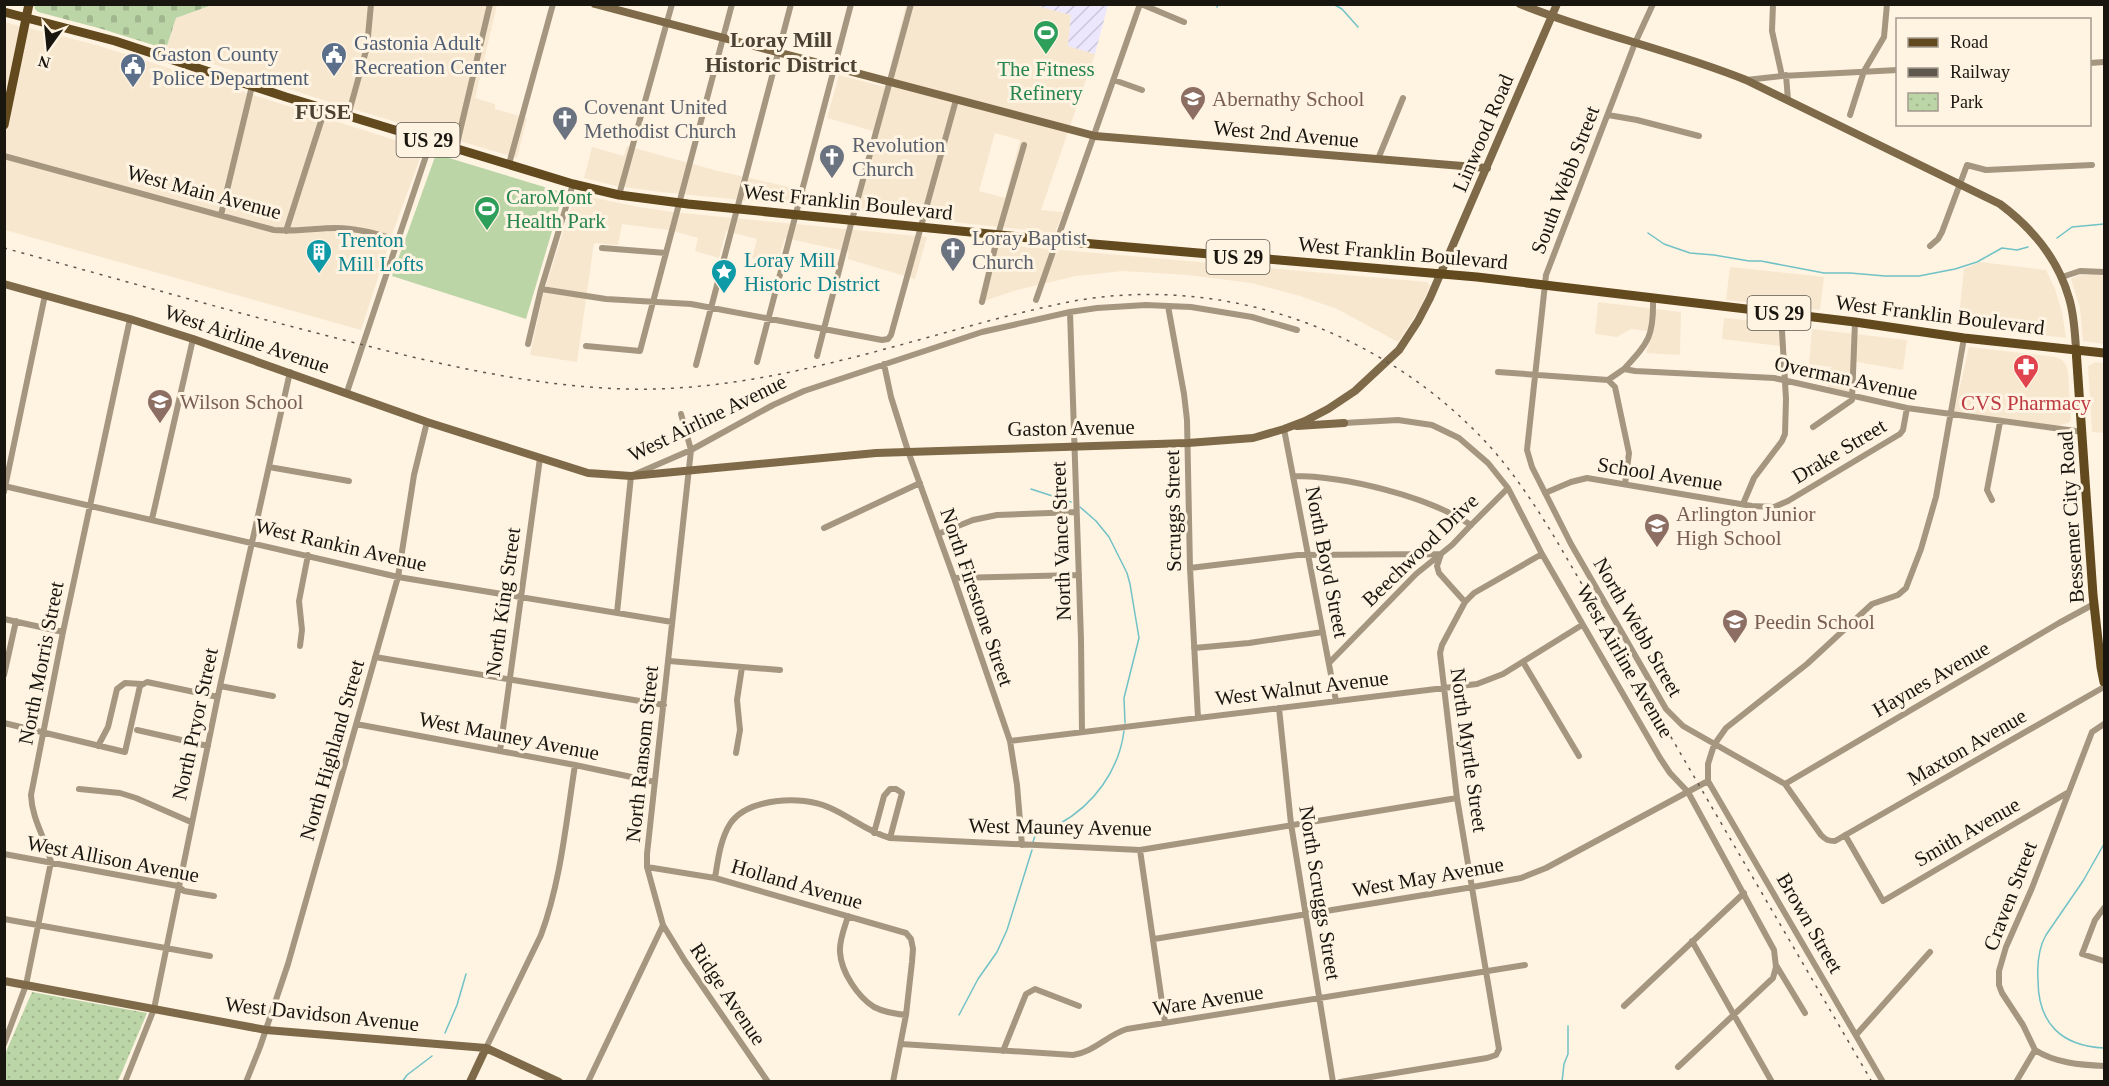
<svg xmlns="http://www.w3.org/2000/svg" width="2109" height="1086" viewBox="0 0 2109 1086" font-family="'Times New Roman',serif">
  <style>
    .built { fill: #f7e7cf; fill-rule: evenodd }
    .industrial { fill: url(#industrial-furrows) }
    .grass { fill: #bcd5a7 }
    .cemetery { fill: url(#cemetery-stones) }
    .park { fill: url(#park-dots) }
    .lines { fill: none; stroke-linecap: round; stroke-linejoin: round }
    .stream { stroke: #70c2c6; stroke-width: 1.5 }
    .street { stroke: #a59680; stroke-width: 6 }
    .secondary { stroke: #7e6948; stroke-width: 8 }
    .primary { stroke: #62491e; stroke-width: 9 }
    .rail { stroke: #5e584f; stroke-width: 1.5; stroke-dasharray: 3 6; stroke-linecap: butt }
    .labels { text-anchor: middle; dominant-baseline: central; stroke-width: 6; stroke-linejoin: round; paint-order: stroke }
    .shield { fill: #fff3e2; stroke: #5e584f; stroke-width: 1.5 }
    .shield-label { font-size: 20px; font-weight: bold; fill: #191610 }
    .service-label { font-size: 21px; fill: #4e5e75; stroke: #fff3e2; text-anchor: start }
    .leisure-label { font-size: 21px; fill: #27864d; stroke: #fff3e2 }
    .education-label { font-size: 21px; fill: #785e54; stroke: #fff3e2; text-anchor: start }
    .worship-label { font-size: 21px; fill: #5b616d; stroke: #fff3e2; text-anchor: start }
    .street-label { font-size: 21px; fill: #191610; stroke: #fff3e2 }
    .culture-label { font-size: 21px; fill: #0d838f; stroke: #fff3e2; text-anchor: start }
    .health-label { font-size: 21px; fill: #be3a42; stroke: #fff3e2 }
    .neighbourhood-label { font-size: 22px; font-weight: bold; fill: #4b4234; stroke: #fff3e2 }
  </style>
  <defs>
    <pattern id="industrial-furrows" width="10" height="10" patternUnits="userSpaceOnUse" patternTransform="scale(1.5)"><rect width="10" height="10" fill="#ede7fd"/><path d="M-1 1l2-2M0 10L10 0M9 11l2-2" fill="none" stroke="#cbc5d8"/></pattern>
    <pattern id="cemetery-stones" width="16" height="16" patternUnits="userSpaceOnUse" patternTransform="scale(1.5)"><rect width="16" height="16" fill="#bcd5a7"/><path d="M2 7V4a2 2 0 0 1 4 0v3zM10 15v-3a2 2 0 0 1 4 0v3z" fill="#a1b68f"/></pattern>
    <pattern id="park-dots" width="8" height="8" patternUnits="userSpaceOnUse" patternTransform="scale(1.5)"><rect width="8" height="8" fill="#bcd5a7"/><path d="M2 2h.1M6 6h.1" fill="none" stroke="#a1b68f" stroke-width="1.8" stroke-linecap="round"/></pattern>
  </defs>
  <rect width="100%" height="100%" fill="#fff3e2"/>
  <path class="built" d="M 212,5 L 497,5 L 475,98 L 495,104 L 495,109 L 527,118 L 517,158 L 326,101 L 166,49 L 176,18 Z
    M 906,5 L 1034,5 L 1071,15 L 1068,46 L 1095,54 L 1041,210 L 1063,212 L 1055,233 L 851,211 L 873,131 L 827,118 L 839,75 L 885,87 ZM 995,133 L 1020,140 L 1005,198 L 979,191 Z
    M 4,22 L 93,44 L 420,148 L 422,153 L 393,232 L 361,330 L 5,230 Z
    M 627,146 L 718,171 L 807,191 L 803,206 L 661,192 L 616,186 L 584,178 L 592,147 L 624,156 Z
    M 575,194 L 639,207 L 672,212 L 927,237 L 915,279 L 848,259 L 849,252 L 785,238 L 777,264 L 752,258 L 757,239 L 726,231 L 719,258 L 695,251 L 698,238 L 669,230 L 622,224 L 618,245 L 594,243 L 577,362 L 530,355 L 543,295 Z
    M 993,244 L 1427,282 L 1430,286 L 1419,310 L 1398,342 L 1337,309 L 1300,296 L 1251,283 L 1188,275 L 1123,271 L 1076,276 L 1017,290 L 978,303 Z
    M 1980,262 L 2046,270 L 2055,289 L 2062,312 L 2066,338 L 1958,326 L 1964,269 Z
    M 1730,267 L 1824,277 L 1820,310 L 1726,300 Z
    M 2092,274 L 2104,276 L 2104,344 L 2083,341 L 2080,308 L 2071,279 L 2077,276 Z
    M 1598,302 L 1681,312 L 1680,355 L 1646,353 L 1653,332 L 1631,329 L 1617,337 L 1595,334 Z
    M 1724,318 L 1779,323 L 1781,346 L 1722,339 Z
    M 1812,329 L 1907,340 L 1903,370 L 1852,361 L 1850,392 L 1828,388 L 1831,367 L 1809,364 Z
    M 1969,347 L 2056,357 L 2062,360 L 2066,365 L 2068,372 L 2071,420 L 2068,423 L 2057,426 L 1954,412 Z
    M 2095,362 L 2104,363 L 2104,433 L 2092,432 L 2088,366 Z"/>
  <path class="industrial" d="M 1034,5 L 1108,5 L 1095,54 L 1068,46 L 1071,15 Z"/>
  <path class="grass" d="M 436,154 L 561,192 L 563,194 L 526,319 L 392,276 Z"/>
  <path class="cemetery" d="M 34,4 L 212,4 L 212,5 L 176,18 L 166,49 L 102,29 L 38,12 L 35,9 Z"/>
  <path class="park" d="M 32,992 L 147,1013 L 118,1081 L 5,1081 L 5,1054 Z"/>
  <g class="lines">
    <path class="stream" d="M 1333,4 L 1342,9 L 1358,27
      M 1217,7 L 1218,4
      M 1648,233 L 1664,244 L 1690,253 L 1714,255 L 1749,261 L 1761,261 L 1824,273 L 1850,273 L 1885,276 L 1919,276 L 1955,269 L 1977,262 L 2002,248 L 2017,250 L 2028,247
      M 2057,238 L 2072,227 L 2104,224
      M 1031,489 L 1071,502
      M 1080,507 L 1096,521 L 1109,537 L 1127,573 L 1130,584 L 1139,638 L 1124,698 L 1125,723
      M 1033,842 L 1036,832 C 1044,828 1052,828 1059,824 C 1094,805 1119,770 1124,731
      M 2104,844 L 2083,881 L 2046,935 C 2038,949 2037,964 2038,980 C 2038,1023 2061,1046 2104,1048
      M 959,1015 L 978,979 L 997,952 L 1007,930 L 1032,850
      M 445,1033 L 457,1005 L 466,974
      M 402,1082 L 407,1075 L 432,1056
      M 1562,1082 L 1564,1064 L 1568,1054 L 1568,1026"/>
    <path class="street" d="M 1141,4 L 1184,22
      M 1653,4 L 1635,43 L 1546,275 L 1527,450 L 1532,467 L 1571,544 L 1666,709 L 1683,726 L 1697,734 L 1785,784 L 1821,835 C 1826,840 1828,841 1835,841 L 2104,687
      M 1773,4 L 1772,31 L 1782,76
      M 2090,63 L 2104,62
      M 1786,75 L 1788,100
      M 1114,80 L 1142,90
      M 1746,80 L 1782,76 L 1898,70
      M 1608,115 L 1637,120 L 1699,136
      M 1850,115 L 1864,71 L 1884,37 L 1887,4
      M 348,116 L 367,47 L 371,4
      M 456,148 L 490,4
      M 4,156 L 274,230 C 295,232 316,228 336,228 C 357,228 377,234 397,240
      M 1378,159 L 1403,98
      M 509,164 L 553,4
      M 619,195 L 672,4
      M 221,215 L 252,86
      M 286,231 L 325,109
      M 1930,246 L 1938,239 L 1942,232 L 1967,165 L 1986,170 L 2092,165
      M 602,248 L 666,253
      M 2062,277 L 2080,271 L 2104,272
      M 541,289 L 606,299 L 691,304 L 882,340 L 888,339 L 891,335 L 956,100
      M 1036,300 L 1140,4
      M 982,302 L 998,235 L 1024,145
      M 1168,306 L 1184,394 L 1187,420 L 1190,568 L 1198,718
      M 1070,312 L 1081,640 L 1082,732
      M 528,344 L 541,289 L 573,184
      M 586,346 L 640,351 L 732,4
      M 817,356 L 852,220 L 911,4
      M 757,362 L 851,4
      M 884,364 L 891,397 L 908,451 L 954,578 L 1010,741 L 1017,785 L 1022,845
      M 696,365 L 791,4
      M 1624,369 C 1649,342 1654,336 1653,298
      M 1498,372 L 1608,380 L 1624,369 L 1635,371 L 1774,378 L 1907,408 L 2083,432
      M 1608,380 L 1615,387 L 1629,453 L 1625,484
      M 347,392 L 431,141
      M 1344,423 L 1398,420 L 1432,425 L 1459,438 L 1488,463 L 1508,488 L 1542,554 L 1660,758 L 1670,773 L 1688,792 L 1774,950 L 1776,967 L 1773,978 L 1678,1067
      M 1813,427 L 1852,400 L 1855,322
      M 1284,429 L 1336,701
      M 269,467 L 349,481
      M 1293,476 C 1345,476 1427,496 1471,525
      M 4,486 L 398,577 L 672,622
      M 4,492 L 45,295
      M 1545,493 L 1571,482 L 1587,478 L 1752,506 L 1774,507 L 1788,501 L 1900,434 L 1903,430 L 1907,408
      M 1992,500 L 1987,490 L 2000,422
      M 1743,504 L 1754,478 L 1782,441 L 1785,434 L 1786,399 L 1781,314
      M 152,519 L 193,339
      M 824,528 L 920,483
      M 938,534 L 973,520 L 997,515 L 1076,512
      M 1190,568 L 1298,555 L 1441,554 L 1437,566 L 1439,573 L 1465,602
      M 954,578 L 1079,575
      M 617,613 L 631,476 L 691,450 L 773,405 L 804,391 L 982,332 L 1070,312 L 1097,308 L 1146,305 L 1191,307 L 1252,317 L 1297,330
      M 4,619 L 63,632
      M 300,646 L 302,630 L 299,601 L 308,555
      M 1194,648 L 1249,643 L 1323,632
      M 375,657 L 664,705
      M 669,661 L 780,670
      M 1330,662 L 1416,574 L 1452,545 L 1471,525 L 1508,488
      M 1523,662 L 1579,756
      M 4,675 L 16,621
      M 220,686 L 273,696
      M 1279,708 L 1291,824 L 1333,1082
      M 4,723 L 125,752 L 140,686 L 147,682 L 218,697
      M 356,724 L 575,765 L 655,782
      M 137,730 L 208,746
      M 1010,741 L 1477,684 L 1503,674 L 1582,625
      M 98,746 L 108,727 L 117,689 L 125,683 L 142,684
      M 500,751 L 540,458
      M 736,753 L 740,730 L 737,700 L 742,667
      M 1785,784 L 2059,623 L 2094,604
      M 79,789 L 120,793 L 136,798 L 191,822
      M 874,833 L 884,796 L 890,789 L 896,789 L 902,793 L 890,838
      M 1845,835 L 1883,901 L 2067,793
      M 1140,850 L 1165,1023
      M 4,854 L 178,886 L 184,891 L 214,896
      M 647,867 L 715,878 L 906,933 L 911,939 L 913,949 L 912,962 L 906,1015 L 893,1082
      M 715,878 C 718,860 720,840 730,824 C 747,798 802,795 828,807 C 850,816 867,832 890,838 L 1140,850 L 1457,798
      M 2104,908 L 2095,920 L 2082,954 L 2104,961
      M 848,916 C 845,927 839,940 840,952 C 841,972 858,997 874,1007 C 884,1012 895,1014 906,1015
      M 4,919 L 210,956
      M 663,925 L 685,961 L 768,1082
      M 1154,939 L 1473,887 L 1521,878 L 1546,868 L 1708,781
      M 1692,941 L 1772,1082
      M 1776,965 L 1805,1013
      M 1624,1006 L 1744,893
      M 1856,1035 L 1930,952
      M 4,1044 L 26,985 L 51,862 C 46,839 32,820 31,795 L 63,632 L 130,319
      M 901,1044 L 1073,1055 C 1094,1052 1107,1035 1127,1029 L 1525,965
      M 486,1048 L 541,935 C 561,881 566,822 575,765
      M 2035,1050 L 2023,1025 L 2002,993 L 1999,985 L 1999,971 L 2006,947 L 2032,888 L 2092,732 L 2104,724
      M 2035,1050 C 2055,1063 2081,1065 2104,1066
      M 1003,1051 L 1026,994 L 1035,989 L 1079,1006
      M 125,1082 L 154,1009 L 220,686 L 290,372
      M 246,1082 L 260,1047 L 288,964 L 398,577 L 414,475 L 427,422
      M 588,1082 L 663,925 L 647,867 L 647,854 L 691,450 L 681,414
      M 1340,1082 L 1487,1058 L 1496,1055 L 1499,1049 L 1457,798 L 1440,653 L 1442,645 L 1465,602 L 1474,593 L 1542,554
      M 1883,1082 L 1708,781 L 1708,764 L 1714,745 L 1726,728 L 1807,664 L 1872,604 L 1898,595 L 1906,588 L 1921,549 L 1936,497 L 1964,338
      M 2016,1082 L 2035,1050"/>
    <path class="secondary" d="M 595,4 L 1095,136 L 1487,168
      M 1520,4 C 1594,34 1672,50 1746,80 L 2000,204 C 2032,228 2058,259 2069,298 C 2074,314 2075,332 2076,349
      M 4,284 L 130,319 L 193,339 L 427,422 L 588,473 L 631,476 L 876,453 L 1188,443 L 1253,438 L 1284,429 L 1305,421 L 1328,409 L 1355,391 L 1399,350 L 1418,321 L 1430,298 L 1557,4
      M 1297,426 L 1344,423
      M 4,981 L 266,1030 L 486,1048 L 559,1082
      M 470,1082 L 486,1048"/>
    <path class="primary" d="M 4,12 L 115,41 L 286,97 L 573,184 L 619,195 L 688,204 L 1070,242 L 1477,277 L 1855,322 L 1964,338 L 2104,353
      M 4,125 L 29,4
      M 2076,349 L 2093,595 L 2101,667 L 2104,682"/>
    <path class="rail" d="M 4,248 C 115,278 225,310 336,338 C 430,362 527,386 625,389 C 775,393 915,335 1059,304 C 1206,272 1363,322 1469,425 C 1504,458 1530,497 1555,538 L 1872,1082"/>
  </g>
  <defs>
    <symbol id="stadium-pin" viewBox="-11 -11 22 30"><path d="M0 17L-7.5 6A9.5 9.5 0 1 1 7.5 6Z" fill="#2e9e5b" stroke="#fff3e2"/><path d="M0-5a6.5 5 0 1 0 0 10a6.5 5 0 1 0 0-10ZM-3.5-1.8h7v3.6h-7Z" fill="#fff"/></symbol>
    <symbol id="civic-pin" viewBox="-11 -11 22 30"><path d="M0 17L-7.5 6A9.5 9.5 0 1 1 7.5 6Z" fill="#5c6f8a" stroke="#fff3e2"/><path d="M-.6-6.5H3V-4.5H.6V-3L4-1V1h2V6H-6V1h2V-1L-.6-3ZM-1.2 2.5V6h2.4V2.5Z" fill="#fff"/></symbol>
    <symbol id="school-pin" viewBox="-11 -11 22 30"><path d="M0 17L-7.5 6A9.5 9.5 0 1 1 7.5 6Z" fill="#8d6e63" stroke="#fff3e2"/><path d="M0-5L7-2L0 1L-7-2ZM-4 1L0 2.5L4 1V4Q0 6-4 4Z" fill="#fff"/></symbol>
    <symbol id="church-pin" viewBox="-11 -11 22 30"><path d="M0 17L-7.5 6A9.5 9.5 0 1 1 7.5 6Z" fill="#6b7280" stroke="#fff3e2"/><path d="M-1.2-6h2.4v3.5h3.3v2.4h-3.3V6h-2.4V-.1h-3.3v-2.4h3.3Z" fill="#fff"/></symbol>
    <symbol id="building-pin" viewBox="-11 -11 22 30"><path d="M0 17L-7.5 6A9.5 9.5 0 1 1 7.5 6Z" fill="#0f9aa8" stroke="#fff3e2"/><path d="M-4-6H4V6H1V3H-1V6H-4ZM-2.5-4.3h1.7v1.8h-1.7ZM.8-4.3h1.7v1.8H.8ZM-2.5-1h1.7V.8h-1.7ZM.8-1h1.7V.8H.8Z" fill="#fff"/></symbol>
    <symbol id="sight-pin" viewBox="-11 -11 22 30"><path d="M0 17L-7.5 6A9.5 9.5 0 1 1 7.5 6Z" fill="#0f9aa8" stroke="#fff3e2"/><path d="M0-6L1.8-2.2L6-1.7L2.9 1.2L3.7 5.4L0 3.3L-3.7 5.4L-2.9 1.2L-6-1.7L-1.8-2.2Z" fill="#fff"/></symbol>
    <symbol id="pharmacy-pin" viewBox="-11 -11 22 30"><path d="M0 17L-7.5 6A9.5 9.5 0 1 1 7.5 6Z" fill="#e0444e" stroke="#fff3e2"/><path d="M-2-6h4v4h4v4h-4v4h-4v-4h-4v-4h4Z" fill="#fff"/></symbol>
  </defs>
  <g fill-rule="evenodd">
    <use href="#stadium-pin" x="1031" y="18" width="30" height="40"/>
    <use href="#civic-pin" x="319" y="40" width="30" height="40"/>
    <use href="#civic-pin" x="118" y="51" width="30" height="40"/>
    <use href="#school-pin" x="1178" y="84" width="30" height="40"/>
    <use href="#church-pin" x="550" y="104" width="30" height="40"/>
    <use href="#church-pin" x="817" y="142" width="30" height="40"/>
    <use href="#stadium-pin" x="472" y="194" width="30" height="40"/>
    <use href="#church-pin" x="938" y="235" width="30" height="40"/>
    <use href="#building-pin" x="304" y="237" width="30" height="40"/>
    <use href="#sight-pin" x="709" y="257" width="30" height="40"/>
    <use href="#pharmacy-pin" x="2011" y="352" width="30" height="40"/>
    <use href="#school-pin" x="145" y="387" width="30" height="40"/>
    <use href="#school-pin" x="1642" y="511" width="30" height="40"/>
    <use href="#school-pin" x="1720" y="607" width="30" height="40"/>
  </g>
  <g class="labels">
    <g class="shield">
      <rect x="396.5" y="123" width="63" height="34" rx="4.5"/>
      <rect x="1206.5" y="240" width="63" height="34" rx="4.5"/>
      <rect x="1747.5" y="296" width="63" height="34" rx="4.5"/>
    </g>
    <g class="shield-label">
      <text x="428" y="140">US 29</text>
      <text x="1238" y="257">US 29</text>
      <text x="1779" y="313">US 29</text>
    </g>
    <g class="service-label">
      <text x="354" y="43">Gastonia Adult<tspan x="354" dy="24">Recreation Center</tspan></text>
      <text x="152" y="54">Gaston County<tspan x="152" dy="24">Police Department</tspan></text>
    </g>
    <g class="leisure-label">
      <text x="1046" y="69">The Fitness<tspan x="1046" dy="24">Refinery</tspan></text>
      <text x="506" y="197" text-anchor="start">CaroMont<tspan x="506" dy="24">Health Park</tspan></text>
    </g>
    <g class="education-label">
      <text x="1212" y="99">Abernathy School</text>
      <text x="180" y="402">Wilson School</text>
      <text x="1676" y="514">Arlington Junior<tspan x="1676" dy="24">High School</tspan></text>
      <text x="1754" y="622">Peedin School</text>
    </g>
    <g class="worship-label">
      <text x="584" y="107">Covenant United<tspan x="584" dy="24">Methodist Church</tspan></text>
      <text x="852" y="145">Revolution<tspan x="852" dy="24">Church</tspan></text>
      <text x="972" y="238">Loray Baptist<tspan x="972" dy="24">Church</tspan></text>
    </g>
    <g class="street-label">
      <text transform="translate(1483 133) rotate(-67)">Linwood Road</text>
      <text transform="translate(1286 134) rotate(5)">West 2nd Avenue</text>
      <text transform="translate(1565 180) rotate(-69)">South Webb Street</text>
      <text transform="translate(204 192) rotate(15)">West Main Avenue</text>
      <text transform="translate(848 202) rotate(6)">West Franklin Boulevard</text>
      <text transform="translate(1403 253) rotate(5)">West Franklin Boulevard</text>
      <text transform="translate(1940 315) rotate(7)">West Franklin Boulevard</text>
      <text transform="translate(247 339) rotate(19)">West Airline Avenue</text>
      <text transform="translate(1846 378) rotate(12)">Overman Avenue</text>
      <text transform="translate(707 418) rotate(-26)">West Airline Avenue</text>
      <text transform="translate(1071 428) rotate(-1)">Gaston Avenue</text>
      <text transform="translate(1839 451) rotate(-31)">Drake Street</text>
      <text transform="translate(1660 474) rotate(9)">School Avenue</text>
      <text transform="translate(1173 511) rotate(-91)">Scruggs Street</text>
      <text transform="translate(2071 517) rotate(-94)">Bessemer City Road</text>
      <text transform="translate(1061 541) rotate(-92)">North Vance Street</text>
      <text transform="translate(341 545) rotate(13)">West Rankin Avenue</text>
      <text transform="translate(1420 550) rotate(-44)">Beechwood Drive</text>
      <text transform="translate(1327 562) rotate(79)">North Boyd Street</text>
      <text transform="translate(977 597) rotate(71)">North Firestone Street</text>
      <text transform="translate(503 602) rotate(-82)">North King Street</text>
      <text transform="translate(1638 627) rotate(60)">North Webb Street</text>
      <text transform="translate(1625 661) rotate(60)">West Airline Avenue</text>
      <text transform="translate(41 663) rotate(-79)">North Morris Street</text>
      <text transform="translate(1931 679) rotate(-30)">Haynes Avenue</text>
      <text transform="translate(1302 688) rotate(-7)">West Walnut Avenue</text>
      <text transform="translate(195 724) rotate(-78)">North Pryor Street</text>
      <text transform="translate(509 736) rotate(11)">West Mauney Avenue</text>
      <text transform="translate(1967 747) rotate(-30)">Maxton Avenue</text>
      <text transform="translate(332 750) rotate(-74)">North Highland Street</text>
      <text transform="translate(1469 750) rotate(82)">North Myrtle Street</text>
      <text transform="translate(642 754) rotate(-84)">North Ransom Street</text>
      <text transform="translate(1060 827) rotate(1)">West Mauney Avenue</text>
      <text transform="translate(1967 832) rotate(-30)">Smith Avenue</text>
      <text transform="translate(113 859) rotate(11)">West Allison Avenue</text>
      <text transform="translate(1428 877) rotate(-10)">West May Avenue</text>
      <text transform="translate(797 884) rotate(16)">Holland Avenue</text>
      <text transform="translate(1320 893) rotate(81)">North Scruggs Street</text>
      <text transform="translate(2010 896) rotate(-69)">Craven Street</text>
      <text transform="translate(1810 923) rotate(60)">Brown Street</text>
      <text transform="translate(728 994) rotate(56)">Ridge Avenue</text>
      <text transform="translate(1208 1000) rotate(-9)">Ware Avenue</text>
      <text transform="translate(322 1014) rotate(6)">West Davidson Avenue</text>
    </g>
    <g class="culture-label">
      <text x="338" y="240">Trenton<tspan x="338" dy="24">Mill Lofts</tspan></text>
      <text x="744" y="260">Loray Mill<tspan x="744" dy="24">Historic District</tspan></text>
    </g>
    <g class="health-label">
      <text x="2026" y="403">CVS Pharmacy</text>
    </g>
    <g class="neighbourhood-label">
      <text x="781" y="39">Loray Mill<tspan x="781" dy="25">Historic District</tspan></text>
      <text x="323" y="111">FUSE</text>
    </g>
  </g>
  <rect width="2109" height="1086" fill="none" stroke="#191610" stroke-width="12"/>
  <rect x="1896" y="18" width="195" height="108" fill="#fff3e2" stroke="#a39b8e" stroke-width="1.5"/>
  <rect x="1908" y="38" width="30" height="9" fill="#62491e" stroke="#a39b8e" stroke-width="1.5"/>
  <text x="1950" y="48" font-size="18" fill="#191610">Road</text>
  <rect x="1908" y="68" width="30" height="9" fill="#5e584f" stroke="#a39b8e" stroke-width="1.5"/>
  <text x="1950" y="78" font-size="18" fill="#191610">Railway</text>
  <rect x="1908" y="93" width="30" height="18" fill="url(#park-dots)" stroke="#a39b8e" stroke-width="1.5"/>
  <text x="1950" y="108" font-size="18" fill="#191610">Park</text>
  <g transform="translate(48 48) rotate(195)" stroke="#fff3e2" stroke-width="4.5" paint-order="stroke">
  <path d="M0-4.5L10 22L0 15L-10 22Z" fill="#191610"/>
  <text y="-9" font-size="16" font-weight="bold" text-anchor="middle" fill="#191610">N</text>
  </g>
</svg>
